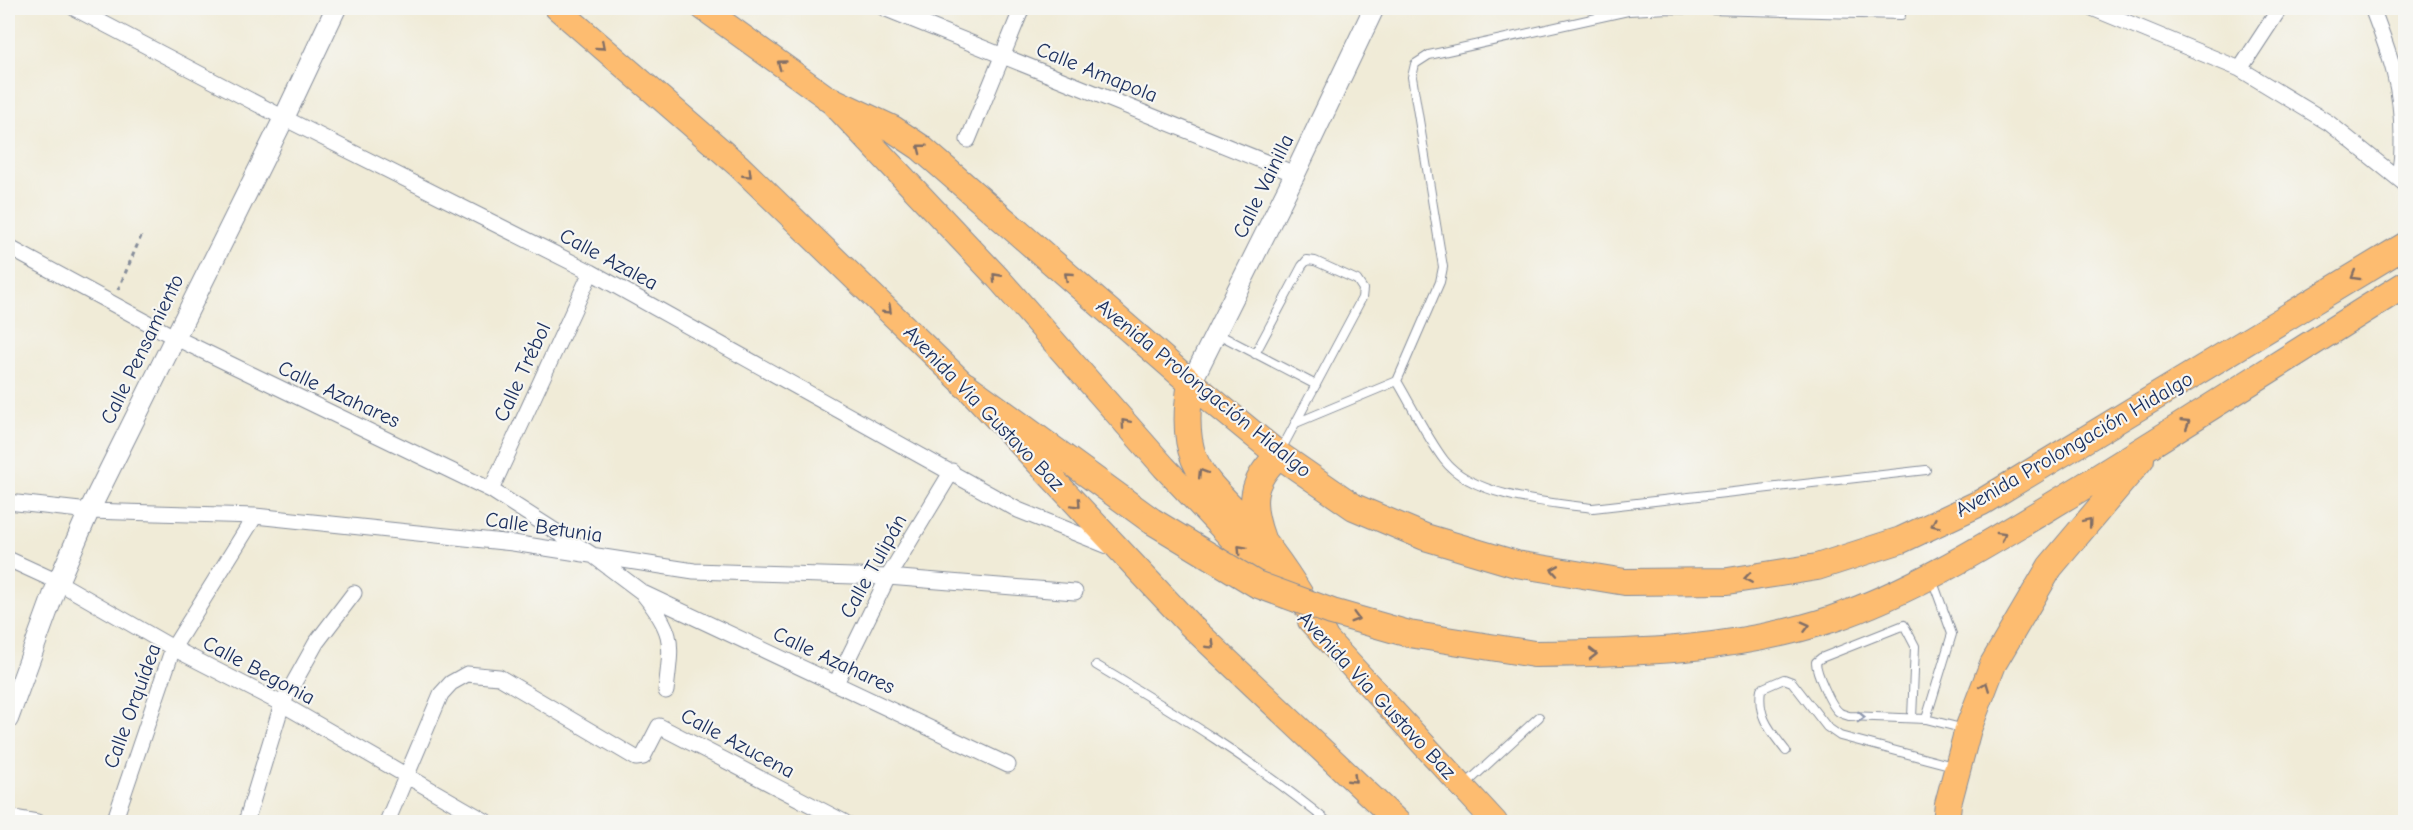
<svg xmlns="http://www.w3.org/2000/svg" width="2413" height="830" viewBox="0 0 2413 830" font-family="'Comic Neue',sans-serif">
  <style>
    .lines { fill: none; stroke-linecap: round; stroke-linejoin: round }
    .service-casing { stroke: #868d9a; stroke-width: 10 }
    .minor-casing { stroke: #868d9a; stroke-width: 17 }
    .tertiary-casing { stroke: #868d9a; stroke-width: 22 }
    .primary-casing { stroke: #868d9a; stroke-width: 26 }
    .trunk-casing { stroke: #868d9a; stroke-width: 28 }
    .path { stroke: #868d9a; stroke-width: 3; stroke-dasharray: 4.5 4.5; stroke-linecap: butt }
    .service { stroke: #fff; stroke-width: 8 }
    .minor { stroke: #fff; stroke-width: 15 }
    .tertiary { stroke: #fff; stroke-width: 20 }
    .primary { stroke: #fdbc70; stroke-width: 24 }
    .trunk { stroke: #fdbc70; stroke-width: 26 }
    .trunk-bridge-casing { stroke: #868d9a; stroke-width: 28; stroke-linecap: butt }
    .trunk-bridge { stroke: #fdbc70; stroke-width: 26 }
    .oneway { stroke: #816e66 }
    .oneway2 { stroke: #8d97ae }
    .labels { text-anchor: middle; dominant-baseline: central; stroke-width: 4.5; stroke-linejoin: round; paint-order: stroke }
    .street-label { font-size: 21px; fill: #1b2f5e; stroke: #f6f6f2 }
  </style>
  <rect width="100%" height="100%" fill="#f6f6f2"/>
  <filter id="ink" filterUnits="userSpaceOnUse"><feTurbulence type="fractalNoise" baseFrequency=".0167" numOctaves="2"/><feDisplacementMap in="SourceGraphic" scale="12" xChannelSelector="R" yChannelSelector="G"/><feConvolveMatrix kernelMatrix="1 2 1 2 8 2 1 2 1" color-interpolation-filters="sRGB"/></filter>
  <filter id="wash" filterUnits="userSpaceOnUse"><feTurbulence type="fractalNoise" baseFrequency=".008" numOctaves="4" result="noise"/><feDisplacementMap in="SourceGraphic" scale="24" xChannelSelector="R" yChannelSelector="G"/><feGaussianBlur stdDeviation="1.35" result="paint"/><feColorMatrix in="noise" values="0 0 0 0 0 0 0 0 0 0 0 0 0 0 0 0 0 1.4 0 .05"/><feComposite in="paint" operator="in"/></filter>
  <g filter="url(#wash)">
    <rect width="100%" height="100%" fill="#f0ebd7"/>
  </g>
  <g filter="url(#ink)">
    <g class="lines">
      <defs>
        <path id="service" d="M 1218,334 L 1316,385
          M 1255,354 L 1302,266 L 1307,260 L 1315,261 L 1357,280 L 1363,289 L 1362,298 L 1280,452
          M 1397,381 C 1412,406 1426,436 1444,460 C 1472,497 1550,503 1593,508 L 1926,470
          M 1296,423 L 1397,381 L 1440,282 L 1443,267 L 1412,77 L 1415,64 L 1429,55 L 1628,11 L 1669,9 L 1901,15
          M 1096,665 C 1176,713 1256,762 1328,822
          M 1912,718 L 1915,646 L 1904,625 L 1821,658 L 1816,662 C 1816,672 1831,706 1839,712 C 1841,714 1846,715 1849,716 L 1926,719 L 1965,729
          M 1926,719 L 1952,634 L 1932,579
          M 1786,751 C 1770,730 1757,717 1761,689 L 1784,679 L 1792,682 L 1827,727 L 1840,736 L 1953,766
          M 1466,784 L 1539,717"/>
        <path id="minor" d="M 74,8 L 284,118 L 591,272 L 1018,510 L 1113,548
          M 884,8 L 1295,174
          M 2092,8 L 2240,69 L 2329,123 L 2406,185
          M 2372,8 C 2390,55 2402,86 2402,137 C 2402,152 2402,164 2398,178
          M 2240,69 L 2280,8
          M 968,140 L 1022,8
          M 8,247 L 174,337 L 491,490 L 591,554 L 643,593 L 1008,765
          M 491,490 L 591,272
          M 8,502 L 89,511 L 255,516 L 513,543 L 694,571 L 888,577 L 1075,592
          M 8,559 L 58,582 L 173,648 L 282,704 L 487,822
          M 644,595 C 676,635 671,643 666,691
          M 836,683 L 888,577 L 952,471
          M 8,817 L 37,822
          M 114,822 L 173,648 L 255,516
          M 246,822 L 282,704 L 316,643 L 354,593
          M 387,822 L 441,694 L 451,683 L 467,674 L 499,677 L 636,758 L 643,757 L 659,726 L 844,822"/>
        <path id="tertiary" d="M 1191,383 L 1295,174 L 1374,8
          M 8,719 L 58,582 L 89,511 L 284,118 L 336,8"/>
        <path id="primary" d="M 557,8 L 739,166 L 965,385 L 1190,625 L 1398,822
          M 703,8 L 829,99 L 998,278 L 1164,467 L 1286,596
          M 1310,621 L 1495,822"/>
        <path id="trunk" d="M 829,99 L 893,129 L 920,147 L 1191,383 L 1279,455 L 1354,507 L 1425,537 L 1516,564 L 1625,582 L 1728,581 L 1817,567 L 1901,540 L 1982,502 L 2406,245
          M 1191,383 C 1175,476 1214,481 1265,544 C 1288,573 1306,603 1324,636
          M 965,385 L 1152,521
          M 1262,539 C 1249,503 1250,482 1279,455
          M 1534,654 C 1635,653 1735,651 1832,619 C 1920,589 2001,536 2081,488 C 2190,421 2297,352 2406,284
          M 1946,822 L 1948,804 L 1968,729 L 1993,664 L 2050,567 L 2141,459"/>
      </defs>
      <use href="#service" class="service-casing"/>
      <use href="#minor" class="minor-casing"/>
      <use href="#tertiary" class="tertiary-casing"/>
      <use href="#primary" class="primary-casing"/>
      <use href="#trunk" class="trunk-casing"/>
      <path class="path" d="M 118,290 L 142,234"/>
      <use href="#service" class="service"/>
      <use href="#minor" class="minor"/>
      <use href="#tertiary" class="tertiary"/>
      <use href="#primary" class="primary"/>
      <use href="#trunk" class="trunk"/>
      <defs>
        <path id="trunk-bridge" d="M 1152,521 L 1256,584 L 1332,612 L 1409,634 L 1534,654"/>
      </defs>
      <use href="#trunk-bridge" class="trunk-bridge-casing"/>
      <use href="#trunk-bridge" class="trunk-bridge"/>
    </g>
    <defs><path id="oneway-chevron" d="M-2-3.5L2.5 0L-2 3.5" fill="none" stroke-width="1.6" stroke-linecap="round" stroke-linejoin="round" transform="scale(1.5)"/></defs>
    <g class="oneway">
      <use href="#oneway-chevron" transform="translate(601 46) rotate(41)"/>
      <use href="#oneway-chevron" transform="translate(781 64) rotate(-144)"/>
      <use href="#oneway-chevron" transform="translate(921 148) rotate(-142)"/>
      <use href="#oneway-chevron" transform="translate(748 174) rotate(44)"/>
      <use href="#oneway-chevron" transform="translate(1068 276) rotate(-139)"/>
      <use href="#oneway-chevron" transform="translate(2355 276) rotate(149)"/>
      <use href="#oneway-chevron" transform="translate(996 277) rotate(-132)"/>
      <use href="#oneway-chevron" transform="translate(888 310) rotate(44)"/>
      <use href="#oneway-chevron" transform="translate(1125 423) rotate(-131)"/>
      <use href="#oneway-chevron" transform="translate(2186 423) rotate(-32)"/>
      <use href="#oneway-chevron" transform="translate(1202 473) rotate(-122)"/>
      <use href="#oneway-chevron" transform="translate(1077 504) rotate(47)"/>
      <use href="#oneway-chevron" transform="translate(2088 522) rotate(-50)"/>
      <use href="#oneway-chevron" transform="translate(1935 524) rotate(155)"/>
      <use href="#oneway-chevron" transform="translate(2002 536) rotate(-30)"/>
      <use href="#oneway-chevron" transform="translate(1241 549) rotate(-133)"/>
      <use href="#oneway-chevron" transform="translate(1555 570) rotate(-170)"/>
      <use href="#oneway-chevron" transform="translate(1748 578) rotate(171)"/>
      <use href="#oneway-chevron" transform="translate(1355 618) rotate(16)"/>
      <use href="#oneway-chevron" transform="translate(1806 626) rotate(-15)"/>
      <use href="#oneway-chevron" transform="translate(1211 645) rotate(44)"/>
      <use href="#oneway-chevron" transform="translate(1593 654)"/>
      <use href="#oneway-chevron" transform="translate(1985 686) rotate(-69)"/>
      <use href="#oneway-chevron" transform="translate(1353 779) rotate(44)"/>
    </g>
    <use class="oneway2" href="#oneway-chevron" transform="translate(1861 717) rotate(2)"/>
  </g>
  <g class="labels">
    <g class="street-label">
      <text transform="translate(1097 72) rotate(22)">Calle Amapola</text>
      <text transform="translate(1263 186) rotate(-64)">Calle Vainilla</text>
      <text transform="translate(609 259) rotate(28)">Calle Azalea</text>
      <text transform="translate(142 349) rotate(-64)">Calle Pensamiento</text>
      <text transform="translate(522 372) rotate(-65)">Calle Trébol</text>
      <text transform="translate(1204 388) rotate(39)">Avenida Prolongación Hidalgo</text>
      <text transform="translate(339 394) rotate(25)">Calle Azahares</text>
      <text transform="translate(984 408) rotate(46)">Avenida Via Gustavo Baz</text>
      <text transform="translate(2074 444) rotate(-30)">Avenida Prolongación Hidalgo</text>
      <text transform="translate(544 527) rotate(8)">Calle Betunia</text>
      <text transform="translate(873 566) rotate(-61)">Calle Tulipán</text>
      <text transform="translate(834 660) rotate(25)">Calle Azahares</text>
      <text transform="translate(259 670) rotate(28)">Calle Begonia</text>
      <text transform="translate(1377 695) rotate(47)">Avenida Via Gustavo Baz</text>
      <text transform="translate(132 706) rotate(-70)">Calle Orquídea</text>
      <text transform="translate(738 743) rotate(28)">Calle Azucena</text>
    </g>
  </g>
  <rect width="2413" height="830" fill="none" stroke="#f6f6f2" stroke-width="30"/>
</svg>
